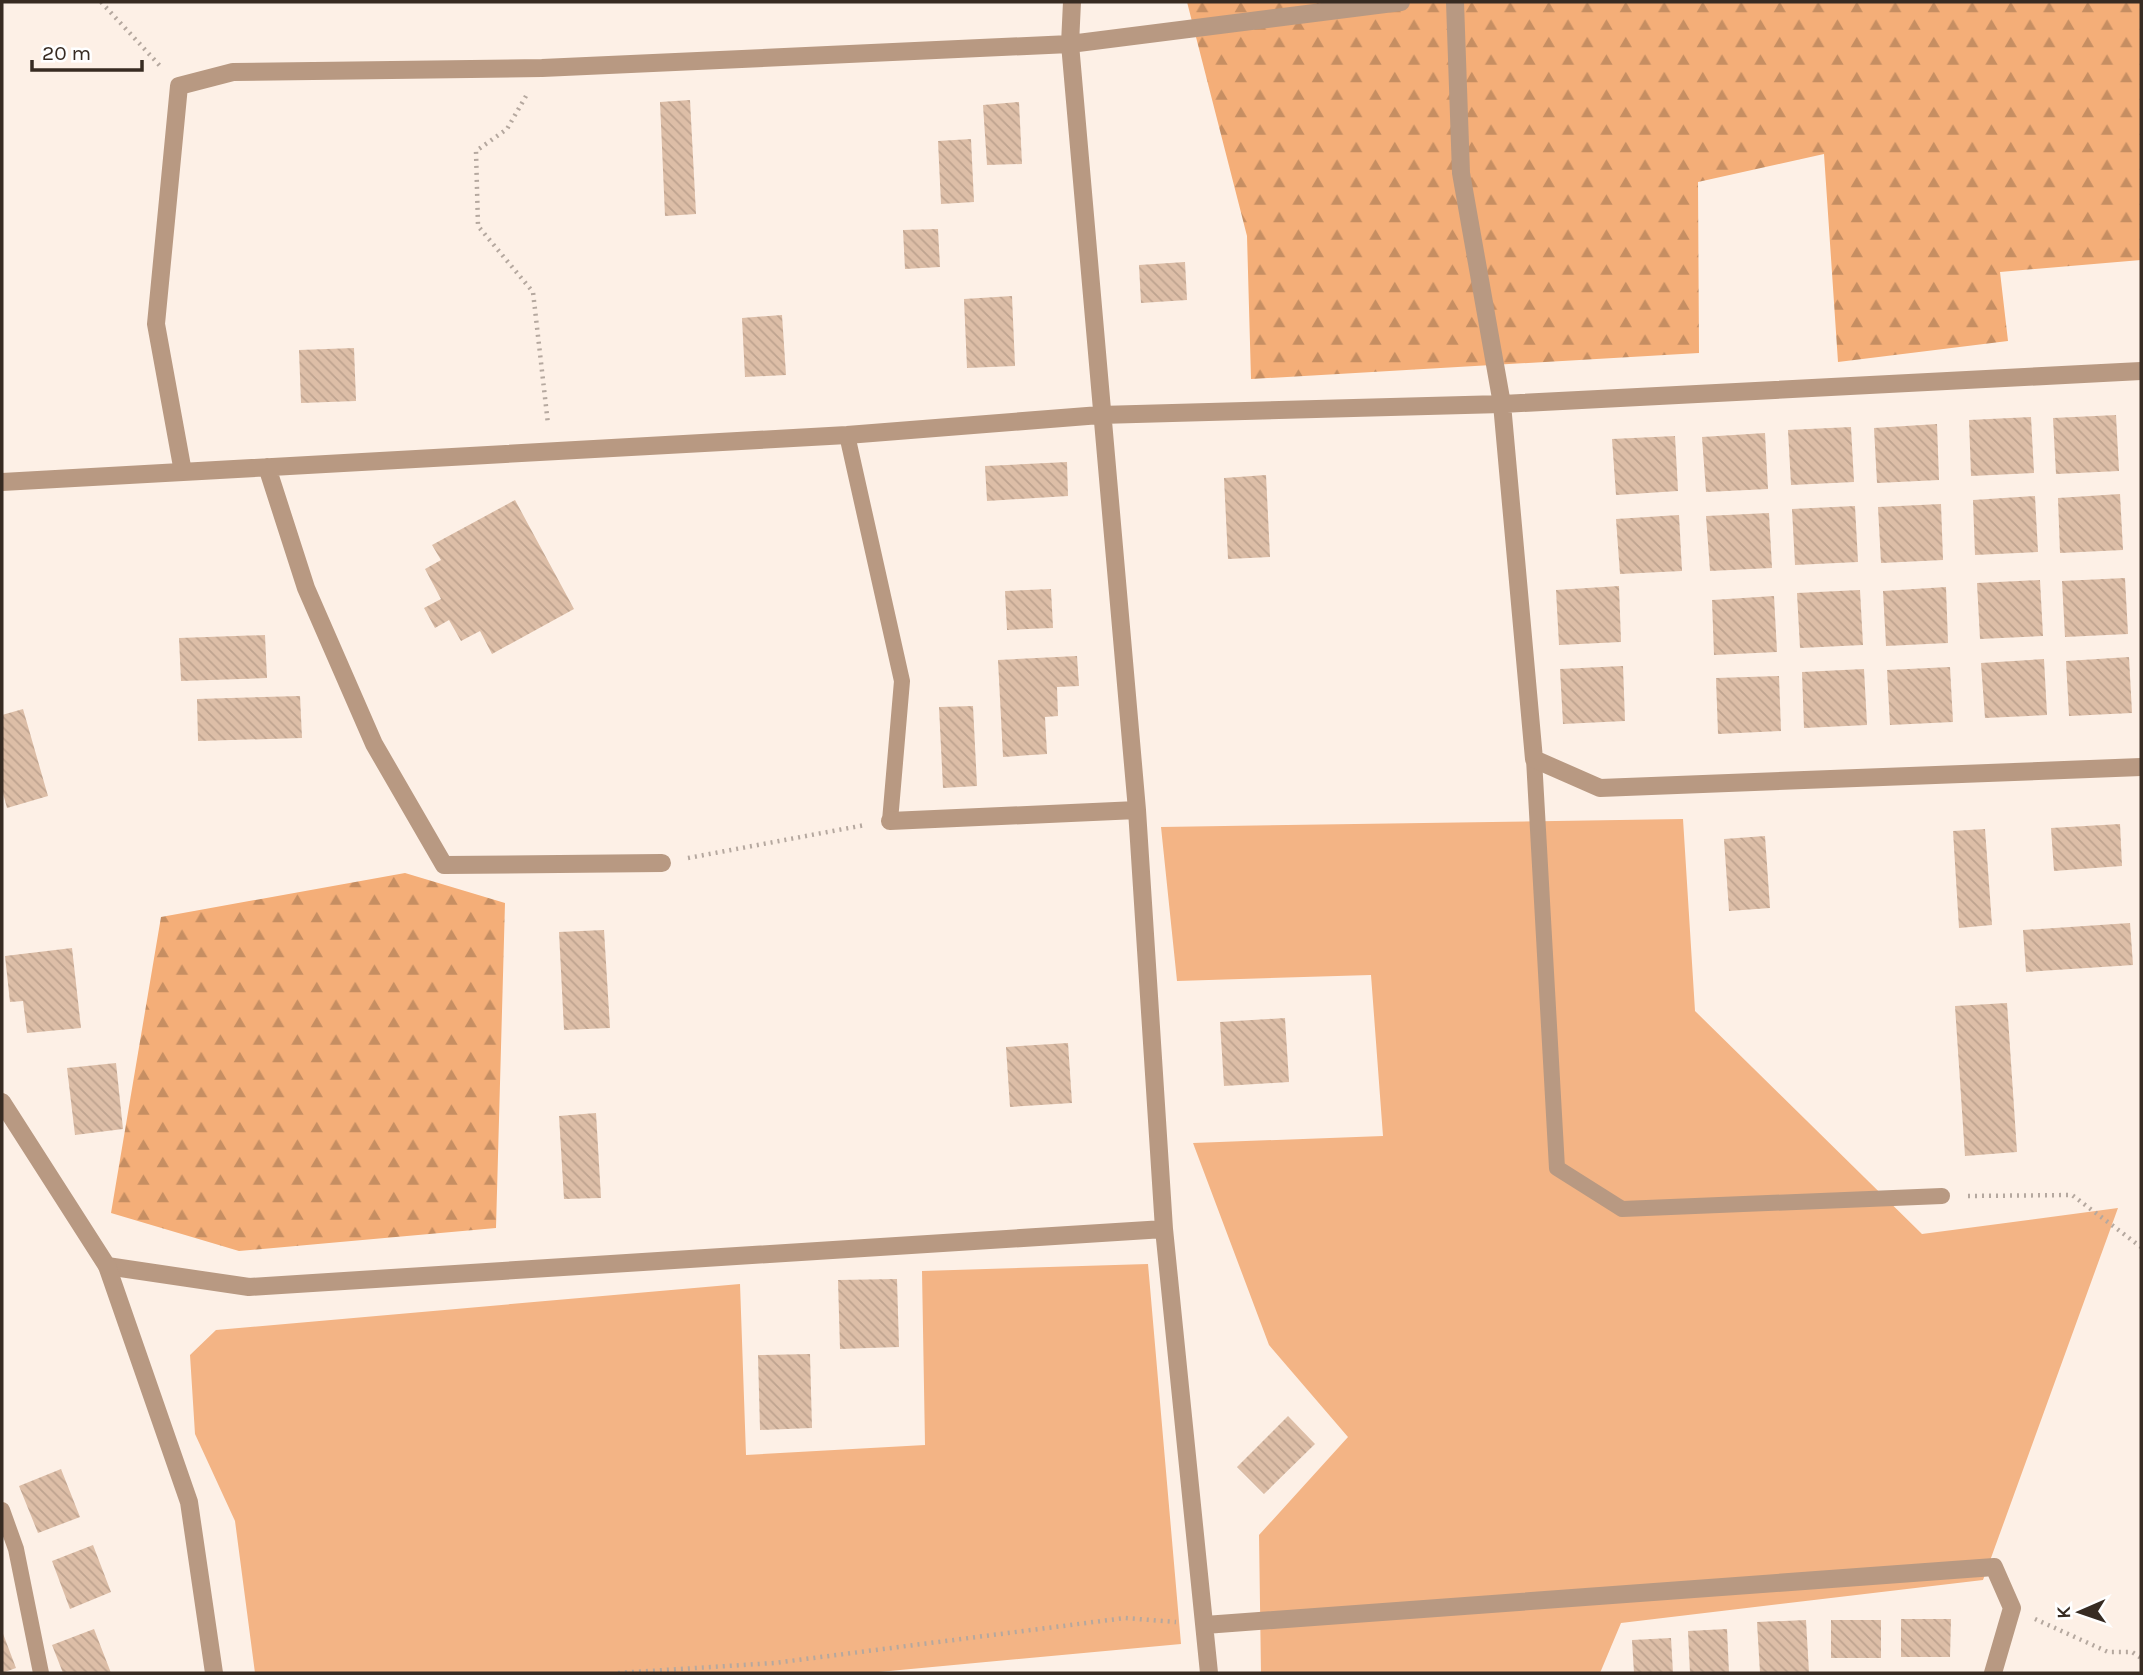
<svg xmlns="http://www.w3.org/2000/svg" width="2143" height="1675" viewBox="0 0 2143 1675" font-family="Karla,sans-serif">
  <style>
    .green { fill: #f3b485 }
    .forest { fill: url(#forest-firs) }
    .building { fill: url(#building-back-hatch) }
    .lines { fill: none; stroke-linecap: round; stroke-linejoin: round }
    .path { stroke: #b5a89f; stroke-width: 4.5; stroke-dasharray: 2 5; stroke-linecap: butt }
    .service { stroke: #b89982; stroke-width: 16 }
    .minor { stroke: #b89982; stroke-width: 18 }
    .tertiary { stroke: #b89982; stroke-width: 18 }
  </style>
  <defs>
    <pattern id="forest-firs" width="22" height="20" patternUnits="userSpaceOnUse" patternTransform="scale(1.75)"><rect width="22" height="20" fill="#f4ae78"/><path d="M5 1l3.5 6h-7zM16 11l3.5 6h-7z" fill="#c68e62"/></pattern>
    <pattern id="building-back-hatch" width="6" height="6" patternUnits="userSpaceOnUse" patternTransform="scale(1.75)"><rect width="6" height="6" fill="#ddbea7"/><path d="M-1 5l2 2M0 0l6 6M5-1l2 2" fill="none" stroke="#bea38f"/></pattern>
  </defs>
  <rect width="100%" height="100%" fill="#fdf0e6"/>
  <path class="green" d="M 1683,819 L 1695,1011 L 1922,1234 L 2118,1208 L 1983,1580 L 1621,1623 L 1600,1673 L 1261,1673 L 1259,1535 L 1348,1437 L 1269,1345 L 1193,1143 L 1383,1136 L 1371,975 L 1177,981 L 1161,827 Z
    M 1148,1264 L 1181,1644 L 868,1673 L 255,1673 L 235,1521 L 195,1434 L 190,1355 L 216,1330 L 740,1284 L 746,1455 L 925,1445 L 922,1271 Z"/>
  <path class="forest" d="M 1187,2 L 2141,2 L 2141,260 L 2000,272 L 2008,341 L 1838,362 L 1824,154 L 1698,182 L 1699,353 L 1251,379 L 1247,236 Z
    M 405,873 L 505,903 L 496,1228 L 239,1251 L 111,1213 L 161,917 Z"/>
  <path class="building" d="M 690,100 L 696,214 L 665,216 L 660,102 Z
    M 1019,102 L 1022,164 L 987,165 L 983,105 Z
    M 971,139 L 974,202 L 941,204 L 938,141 Z
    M 938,229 L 940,267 L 905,269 L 903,230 Z
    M 1185,262 L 1187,300 L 1141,303 L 1139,265 Z
    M 1012,296 L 1015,366 L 967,368 L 964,299 Z
    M 782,315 L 786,375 L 745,377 L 742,318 Z
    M 354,348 L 356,401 L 301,403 L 299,350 Z
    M 2116,415 L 2119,471 L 2056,474 L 2053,418 Z
    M 2031,417 L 2034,473 L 1971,476 L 1969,420 Z
    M 1937,424 L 1939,480 L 1877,483 L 1874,428 Z
    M 1851,427 L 1854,482 L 1791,485 L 1788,430 Z
    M 1765,433 L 1768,489 L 1706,492 L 1702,437 Z
    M 1675,436 L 1678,491 L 1616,495 L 1612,439 Z
    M 1067,462 L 1068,496 L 987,501 L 985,466 Z
    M 1266,475 L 1270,557 L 1228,559 L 1224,478 Z
    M 2120,494 L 2123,550 L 2060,553 L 2058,498 Z
    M 2035,496 L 2038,552 L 1975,555 L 1973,500 Z
    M 515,500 L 574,609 L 492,654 L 480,631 L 461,641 L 449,620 L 435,628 L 424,608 L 441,599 L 425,569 L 441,560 L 432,545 Z
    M 1941,504 L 1943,560 L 1881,563 L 1878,507 Z
    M 1855,506 L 1858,562 L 1795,565 L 1792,509 Z
    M 1769,513 L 1772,568 L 1710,571 L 1706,516 Z
    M 1679,515 L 1682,571 L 1620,574 L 1616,519 Z
    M 2125,578 L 2128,634 L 2065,637 L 2062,581 Z
    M 2040,580 L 2043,636 L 1980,639 L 1977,583 Z
    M 1619,586 L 1621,642 L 1559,645 L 1556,590 Z
    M 1946,587 L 1948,643 L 1886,646 L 1883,591 Z
    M 1051,589 L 1053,628 L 1007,630 L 1005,591 Z
    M 1860,590 L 1863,645 L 1800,648 L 1797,593 Z
    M 1774,596 L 1777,652 L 1714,655 L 1712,600 Z
    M 265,635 L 267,678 L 181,681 L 179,638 Z
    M 1077,656 L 1079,686 L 1057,687 L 1058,716 L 1045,717 L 1047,754 L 1003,757 L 998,660 Z
    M 2129,657 L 2132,713 L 2069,716 L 2066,661 Z
    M 2044,659 L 2047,715 L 1985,718 L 1981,663 Z
    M 1623,666 L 1625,721 L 1563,724 L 1560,669 Z
    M 1950,667 L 1953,722 L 1890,725 L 1887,670 Z
    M 1864,669 L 1867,725 L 1804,728 L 1802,672 Z
    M 1779,676 L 1781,731 L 1718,734 L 1716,678 Z
    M 300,696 L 302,738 L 198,741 L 197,699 Z
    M 973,706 L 977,786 L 943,788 L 939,707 Z
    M 23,709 L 48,796 L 7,808 L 2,790 L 2,715 Z
    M 2120,824 L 2122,866 L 2054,871 L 2051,828 Z
    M 1985,829 L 1992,925 L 1959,928 L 1953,831 Z
    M 1765,836 L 1770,908 L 1729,911 L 1724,839 Z
    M 2130,923 L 2133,965 L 2026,972 L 2023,930 Z
    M 604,930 L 610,1028 L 564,1030 L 559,932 Z
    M 72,948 L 81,1028 L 27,1033 L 23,1001 L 10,1002 L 5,956 Z
    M 2007,1003 L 2017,1152 L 1965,1156 L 1955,1006 Z
    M 1285,1018 L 1289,1082 L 1224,1086 L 1220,1022 Z
    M 1068,1043 L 1072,1103 L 1010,1107 L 1006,1047 Z
    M 116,1063 L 123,1129 L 75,1135 L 67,1068 Z
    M 596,1113 L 601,1198 L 564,1199 L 559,1116 Z
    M 897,1279 L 899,1347 L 840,1349 L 838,1280 Z
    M 810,1354 L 812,1428 L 760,1430 L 758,1355 Z
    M 1288,1416 L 1315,1444 L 1264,1494 L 1237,1467 Z
    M 61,1469 L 80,1517 L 38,1533 L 19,1486 Z
    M 93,1545 L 111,1592 L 70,1609 L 52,1561 Z
    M 1901,1619 L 1951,1619 L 1950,1657 L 1901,1657 Z
    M 1806,1620 L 1809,1673 L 1760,1673 L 1757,1622 Z
    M 1831,1620 L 1881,1620 L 1881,1658 L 1831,1658 Z
    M 94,1629 L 111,1673 L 63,1673 L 52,1645 Z
    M 1727,1629 L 1729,1673 L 1690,1673 L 1688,1631 Z
    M 2,1631 L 16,1668 L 2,1673 Z
    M 1671,1638 L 1673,1673 L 1634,1673 L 1632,1640 Z"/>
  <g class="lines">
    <path class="path" d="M 101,2 L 162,68
      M 526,96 L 507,129 L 476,151 L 478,226 L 533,292 L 548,424
      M 688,858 L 865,825
      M 1968,1196 L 2072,1195 L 2141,1247
      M 2035,1619 L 2108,1652 L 2132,1652 L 2141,1658
      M 618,1673 L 774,1663 L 1125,1618 L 1176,1622"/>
    <path class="service" d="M 847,435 L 902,681 L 890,821
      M 1534,759 L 1557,1168 L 1622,1209 L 1942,1196
      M 2,1510 L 16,1549 L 41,1673"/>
    <path class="minor" d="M 1072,2 L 1070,44 L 1137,810 L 1164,1229
      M 1455,2 L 1461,173 L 1502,404 L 1534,759 L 1600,788 L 2141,767
      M 267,467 L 306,588 L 374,744 L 444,865 L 662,863
      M 183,472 L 156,324 L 179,86 L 233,72 L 542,68 L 1070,44 L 1401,2
      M 2,482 L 847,435 L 1100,415 L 1502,404 L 2141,371
      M 890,821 L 1137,810
      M 107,1266 L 249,1287 L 1164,1229 L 1209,1673
      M 1205,1625 L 1994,1567 L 2012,1608 L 1993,1673"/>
    <path class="tertiary" d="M 2,1102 L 107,1266 L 189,1502 L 214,1673"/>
  </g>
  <rect width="2143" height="1675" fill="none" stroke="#372b22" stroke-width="7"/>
  <g transform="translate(2080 1612) rotate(268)" stroke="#ffffff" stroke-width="5" paint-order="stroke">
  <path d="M0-5L12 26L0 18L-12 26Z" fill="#372b22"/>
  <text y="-10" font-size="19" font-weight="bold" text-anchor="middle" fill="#372b22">K</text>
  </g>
  <path d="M32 60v10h110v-10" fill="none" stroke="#372b22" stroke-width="3.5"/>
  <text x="42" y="60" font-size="21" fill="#372b22" stroke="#ffffff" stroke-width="5" paint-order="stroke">20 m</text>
</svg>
